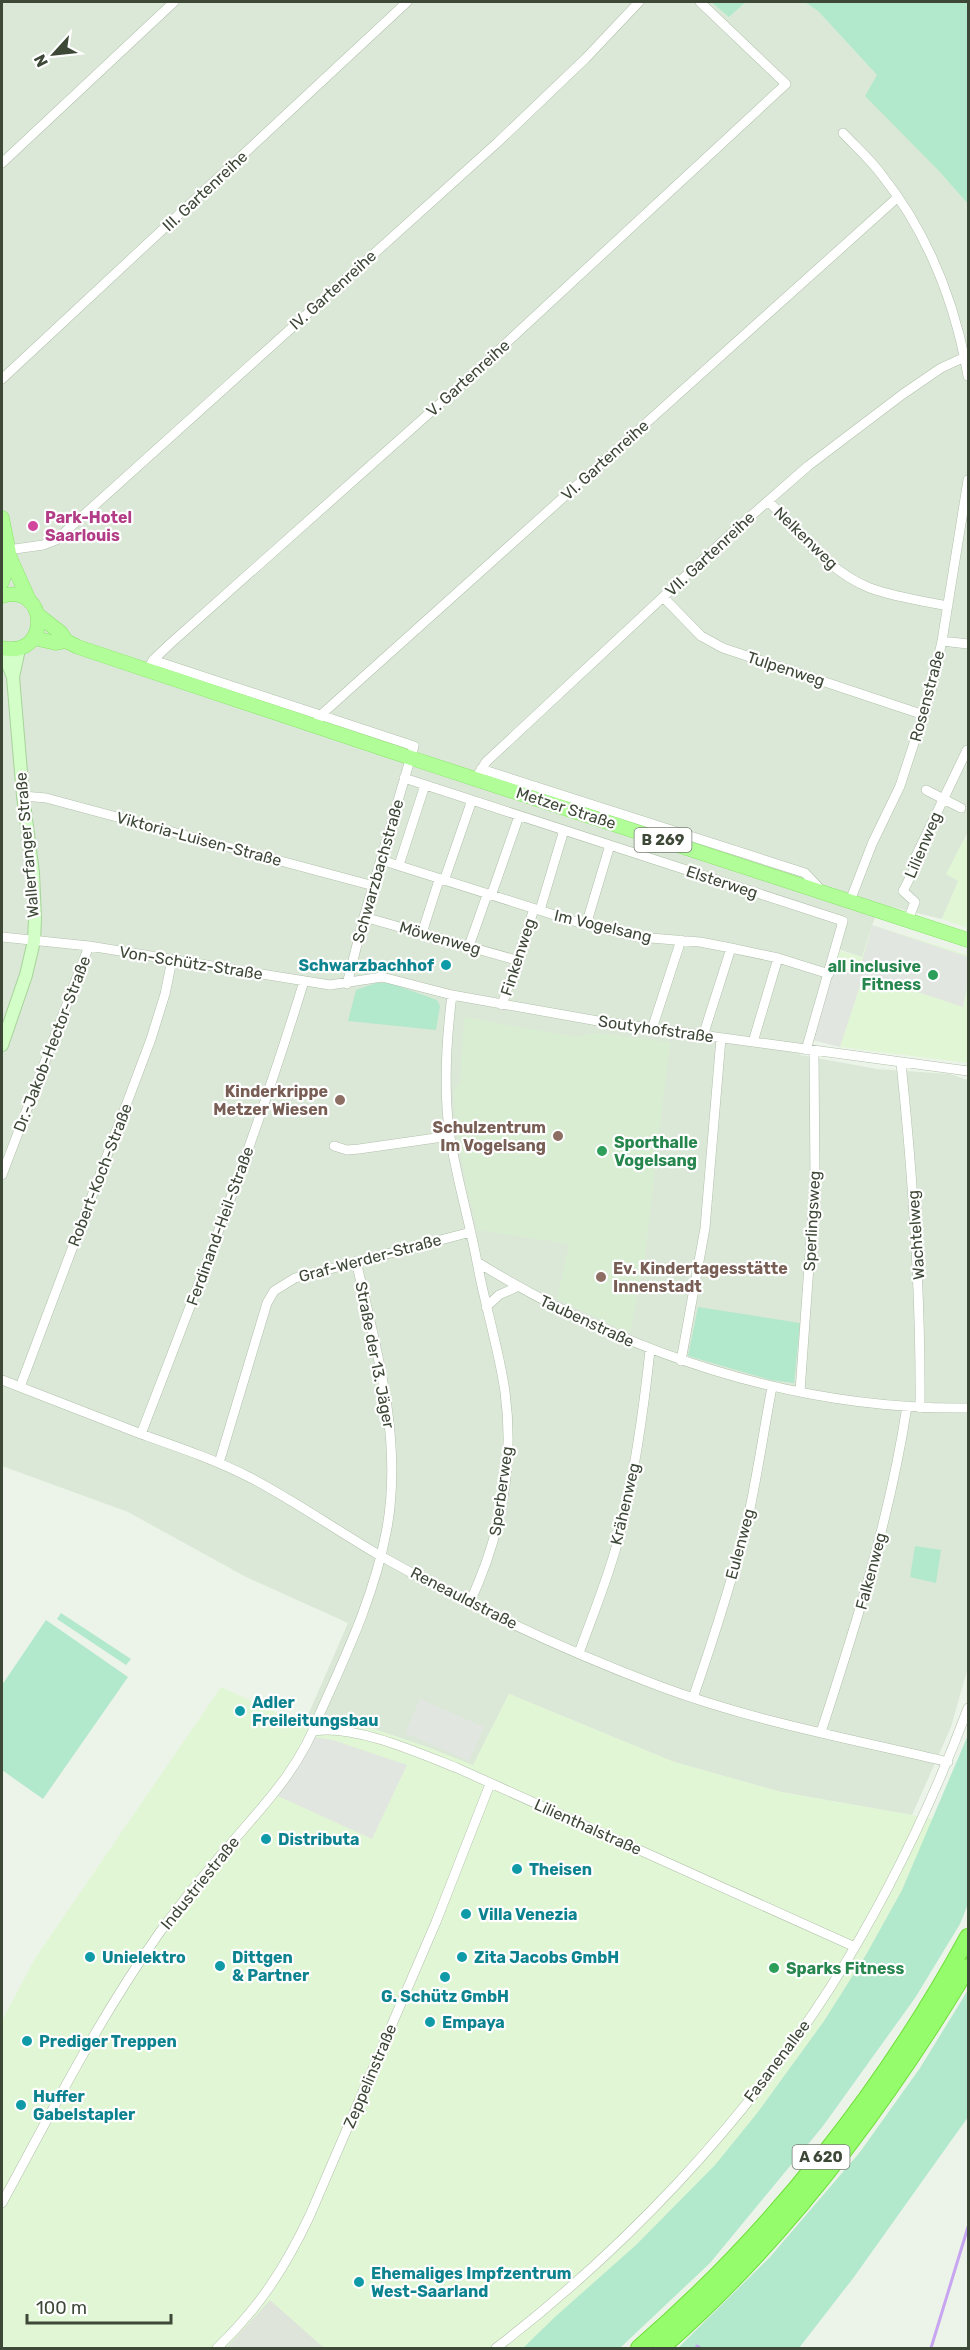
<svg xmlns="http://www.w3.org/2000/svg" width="970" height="2350" viewBox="0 0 970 2350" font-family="Rubik,sans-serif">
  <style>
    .residential { fill: #dbe8d7 }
    .commercial { fill: #e1f6d4 }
    .industrial { fill: #dee4da }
    .education { fill: #d9edd3 }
    .green { fill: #b2e8cc }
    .parking { fill: #e2e6e0 }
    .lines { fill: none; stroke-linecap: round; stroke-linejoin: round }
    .stream { stroke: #c7a5f0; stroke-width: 3 }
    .minor-casing { stroke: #b1c0ab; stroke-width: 10 }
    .secondary-casing { stroke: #a6d499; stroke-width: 14 }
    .primary-casing { stroke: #87e467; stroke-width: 15 }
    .motorway-casing { stroke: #6fdd3a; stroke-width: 18 }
    .minor { stroke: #fff; stroke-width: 9 }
    .secondary { stroke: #d3fec8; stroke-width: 12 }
    .primary { stroke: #b1fe98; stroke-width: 14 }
    .motorway { stroke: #95fd6b; stroke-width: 16 }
    .hotel-dot { fill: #d1479c; stroke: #fff; stroke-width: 2 }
    .culture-dot { fill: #0f9aa8; stroke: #fff; stroke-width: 2 }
    .leisure-dot { fill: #2e9e5b; stroke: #fff; stroke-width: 2 }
    .education-dot { fill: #8d6e63; stroke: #fff; stroke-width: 2 }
    .labels { text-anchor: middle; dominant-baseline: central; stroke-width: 4.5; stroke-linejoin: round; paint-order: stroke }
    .shield { fill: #fff; stroke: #777f73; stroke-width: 1.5 }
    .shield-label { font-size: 15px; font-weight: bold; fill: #3d4837 }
    .street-label { font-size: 16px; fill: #3d4837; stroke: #fff }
    .hotel-label { font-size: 16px; font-weight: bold; fill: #b23c85; stroke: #fff; text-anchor: start }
    .culture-label { font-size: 16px; font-weight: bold; fill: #0d838f; stroke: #fff; text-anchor: start }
    .leisure-label { font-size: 16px; font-weight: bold; fill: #27864d; stroke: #fff; text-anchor: start }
    .education-label { font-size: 16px; font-weight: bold; fill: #785e54; stroke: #fff; text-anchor: end }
  </style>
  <rect width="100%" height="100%" fill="#ecf4e9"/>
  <path class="residential" d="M 2,2 L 711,2 L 729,17 L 746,2 L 805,2 L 819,12 L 877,75 L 938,170 L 968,204 L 968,832 L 947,874 L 959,881 L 942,919 L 879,904 L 862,957 L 832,947 L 800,1055 L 877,1069 L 950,1074 L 968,1080 L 968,1667 L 951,1727 L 912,1815 L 781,1792 L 674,1762 L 509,1694 L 473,1766 L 427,1747 L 365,1726 L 308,1715 L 348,1623 L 246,1577 L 128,1512 L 2,1466 Z"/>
  <path class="commercial" d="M 968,839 L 968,928 L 942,919 L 958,881 L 946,874 L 963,841 Z
    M 872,925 L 968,955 L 968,1063 L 840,1047 L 813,1040 L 840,951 L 862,957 Z
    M 221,1687 L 303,1725 L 308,1715 L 365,1726 L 427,1747 L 473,1765 L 509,1694 L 674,1762 L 781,1792 L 934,1819 L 902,1890 L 867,1953 L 824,2021 L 758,2112 L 715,2165 L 636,2245 L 556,2316 L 523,2348 L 2,2348 L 2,2021 L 34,1960 Z"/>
  <path class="industrial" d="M 270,2300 L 324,2348 L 226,2348 Z"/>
  <path class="education" d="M 464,1017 L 575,1037 L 596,1033 L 670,1042 L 645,1256 L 630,1333 L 557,1299 L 569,1244 L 478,1230 L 467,1189 L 455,1121 L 454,1091 L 460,1083 Z"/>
  <path class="green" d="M 711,2 L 746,2 L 729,17 Z
    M 805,2 L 968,2 L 968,204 L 938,170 L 865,96 L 877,75 L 819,12 Z
    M 376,983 L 390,983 L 437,1000 L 440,1006 L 436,1030 L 348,1021 L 356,990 Z
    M 698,1307 L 800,1323 L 794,1383 L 771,1380 L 688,1356 Z
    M 915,1546 L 941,1550 L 936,1583 L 910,1577 Z
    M 61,1613 L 131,1659 L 126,1665 L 57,1619 Z
    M 46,1620 L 128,1677 L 43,1799 L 2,1770 L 2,1685 Z
    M 968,1735 L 968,1904 L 960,1924 L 915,1998 L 823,2126 L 710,2263 L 620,2348 L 523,2348 L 556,2316 L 636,2245 L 715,2165 L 758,2112 L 824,2021 L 867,1953 L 902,1890 Z
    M 968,1990 L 968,2117 L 854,2277 L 799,2348 L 678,2348 L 770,2257 L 860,2152 L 920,2068 Z"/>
  <path class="parking" d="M 872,925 L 968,957 L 968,984 L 963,1007 L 875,978 L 871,989 L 860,986 L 840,1047 L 813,1040 L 834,968 L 857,974 L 859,972 Z
    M 420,1699 L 484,1727 L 469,1761 L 405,1733 Z
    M 314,1737 L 333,1740 L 407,1765 L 372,1839 L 278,1796 Z"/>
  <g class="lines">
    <path class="stream" d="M 697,2346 L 700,2348
      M 931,2348 L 968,2227"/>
    <defs>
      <path id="minor" d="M 843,133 C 856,147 870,159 881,174 C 928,233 955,302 968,376
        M 2,163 L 174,2
        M 2,379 L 407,2
        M 768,501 C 799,532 829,572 870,588 C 895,597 922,601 948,606
        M 8,550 L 43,545 L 56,540 L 498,142 L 586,58 L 639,2
        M 663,597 L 701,636 L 723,648 L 924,715
        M 942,641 L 968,644
        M 153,660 L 414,746 L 364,917 L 347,984
        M 148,670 L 153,660 L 171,643 L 462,384 L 786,84 L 700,2
        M 315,725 L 322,714 L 898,197
        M 481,769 L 805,873 L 823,892
        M 404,778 L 843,921 L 806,1050
        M 476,778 L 486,762 L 736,529 L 808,466 L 903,394 L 941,368 L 965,357
        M 926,790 L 961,808
        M 23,796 L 46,798 L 374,886
        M 381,860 L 586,925 L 638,937 L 700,942 L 731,948 L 778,958 L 829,974
        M 399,865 L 425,785
        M 444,881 L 472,800
        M 491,896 L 519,816
        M 850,901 L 872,844 L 900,786 L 931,691 L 942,641 L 968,480
        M 540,910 L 564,830
        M 364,917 L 516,960
        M 908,920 L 915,902 L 903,891 L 916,866 L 916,856 L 967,750
        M 586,925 L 610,845
        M 422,933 L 439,880
        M 2,937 L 89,946 L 330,985 L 382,977 L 452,995 L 598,1021 L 968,1071
        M 469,946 L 487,895
        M 452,995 C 446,1042 443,1089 450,1137 C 457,1179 469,1220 477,1262 C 625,1353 793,1410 968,1408
        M 502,1005 L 534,909
        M 652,1029 L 681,940
        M 703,1036 L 731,948
        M 753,1042 L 778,958
        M 901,1063 C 913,1178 921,1292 920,1408
        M 334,1146 L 347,1150 L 359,1149 L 450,1136
        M 2,1175 L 89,946
        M 486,1307 L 499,1295 L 517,1287
        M 681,1361 L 705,1228 L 721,1038
        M 2,1380 C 48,1398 94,1416 141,1434 C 178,1447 216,1460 251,1478 C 295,1501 336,1530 379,1555 C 468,1605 563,1650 659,1686 C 752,1721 851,1739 948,1762
        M 20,1387 L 151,1039 L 165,994 L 172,960
        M 800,1391 L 815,1183 L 814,1051
        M 141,1434 C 199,1284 257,1135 304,981
        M 219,1463 L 267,1303 L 274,1291 L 295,1278 L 471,1232
        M 470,1602 C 501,1535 515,1466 505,1392 C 499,1349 485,1306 477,1262
        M 579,1653 C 592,1617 607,1581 617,1544 C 634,1481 643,1416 650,1350
        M 693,1698 C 714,1637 734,1576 749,1513 C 758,1471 764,1429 772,1387
        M 314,1731 C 354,1724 419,1753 457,1768 L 855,1947
        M 821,1732 C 856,1625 890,1518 907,1406
        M 2,2203 C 52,2111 99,2018 160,1932 C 183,1900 208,1870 234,1840 C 268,1801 303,1763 320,1713 C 347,1653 375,1594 387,1528 C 403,1438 376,1348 356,1261
        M 217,2348 C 259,2308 285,2268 310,2215 L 436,1922 L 490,1784
        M 496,2348 C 625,2249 742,2125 830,1988 C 885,1901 932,1804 968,1708"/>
      <path id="secondary" d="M 2,649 L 13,677
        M 2,1045 L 26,975 L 34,941 L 35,919 L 33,873 L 23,796 L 13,677 L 19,649"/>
      <path id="primary" d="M 2,518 L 10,558 L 29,600
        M 2,582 L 10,558
        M 2,596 C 48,582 52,659 2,648
        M 38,615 L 61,633 L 66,641 L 78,647 L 411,758 L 968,940
        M 34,638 L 56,643 L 66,641"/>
      <path id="motorway" d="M 639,2348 C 772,2233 884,2091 968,1937
        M 661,2348 C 785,2240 884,2107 968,1967"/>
    </defs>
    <use href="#minor" class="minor-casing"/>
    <use href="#secondary" class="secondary-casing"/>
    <use href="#primary" class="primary-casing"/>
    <use href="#motorway" class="motorway-casing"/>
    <use href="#minor" class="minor"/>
    <use href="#secondary" class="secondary"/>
    <use href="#primary" class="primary"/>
    <use href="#motorway" class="motorway"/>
  </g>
  <circle class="hotel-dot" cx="33" cy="526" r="6"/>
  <g class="culture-dot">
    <circle cx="446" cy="965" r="6"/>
    <circle cx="240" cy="1711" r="6"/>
    <circle cx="266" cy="1839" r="6"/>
    <circle cx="517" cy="1869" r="6"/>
    <circle cx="466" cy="1914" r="6"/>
    <circle cx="90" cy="1957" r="6"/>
    <circle cx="462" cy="1957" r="6"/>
    <circle cx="220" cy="1966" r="6"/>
    <circle cx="445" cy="1977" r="6"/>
    <circle cx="430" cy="2022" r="6"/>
    <circle cx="27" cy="2041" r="6"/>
    <circle cx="21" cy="2105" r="6"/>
    <circle cx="359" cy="2282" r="6"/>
  </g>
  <g class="leisure-dot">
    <circle cx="933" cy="975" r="6"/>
    <circle cx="602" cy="1151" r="6"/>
    <circle cx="774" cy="1968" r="6"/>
  </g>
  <g class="education-dot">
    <circle cx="340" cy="1100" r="6"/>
    <circle cx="558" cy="1136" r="6"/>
    <circle cx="601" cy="1277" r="6"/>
  </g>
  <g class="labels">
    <g class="shield">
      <rect x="634.5" y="828" width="57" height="24" rx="4.5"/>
      <rect x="792.5" y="2145" width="57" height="24" rx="4.5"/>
    </g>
    <g class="shield-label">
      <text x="663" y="840">B 269</text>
      <text x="821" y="2157">A 620</text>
    </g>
    <g class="street-label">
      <text transform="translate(205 191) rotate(-43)">III. Gartenreihe</text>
      <text transform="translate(333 290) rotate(-42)">IV. Gartenreihe</text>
      <text transform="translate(468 378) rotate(-42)">V. Gartenreihe</text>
      <text transform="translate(605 460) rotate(-42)">VI. Gartenreihe</text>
      <text transform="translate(806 538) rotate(44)">Nelkenweg</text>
      <text transform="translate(710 554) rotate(-43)">VII. Gartenreihe</text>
      <text transform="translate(786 669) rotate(18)">Tulpenweg</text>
      <text transform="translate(927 696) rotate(-75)">Rosenstraße</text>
      <text transform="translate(566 808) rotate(18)">Metzer Straße</text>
      <text transform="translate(199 839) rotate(15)">Viktoria-Luisen-Straße</text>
      <text transform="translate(27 845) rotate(-95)">Wallerfanger Straße</text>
      <text transform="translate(923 845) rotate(-67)">Lilienweg</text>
      <text transform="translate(378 871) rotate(-74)">Schwarzbachstraße</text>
      <text transform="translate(722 882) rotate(18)">Elsterweg</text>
      <text transform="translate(603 926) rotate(13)">Im Vogelsang</text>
      <text transform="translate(440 938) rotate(16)">Möwenweg</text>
      <text transform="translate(518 957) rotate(-72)">Finkenweg</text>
      <text transform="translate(191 963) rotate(9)">Von-Schütz-Straße</text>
      <text transform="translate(656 1029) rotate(8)">Soutyhofstraße</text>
      <text transform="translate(52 1044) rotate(-69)">Dr.-Jakob-Hector-Straße</text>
      <text transform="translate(100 1175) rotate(-69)">Robert-Koch-Straße</text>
      <text transform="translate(812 1221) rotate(-87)">Sperlingsweg</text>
      <text transform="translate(220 1226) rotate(-70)">Ferdinand-Heil-Straße</text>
      <text transform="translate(916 1235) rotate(-94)">Wachtelweg</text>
      <text transform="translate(370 1258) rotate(-15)">Graf-Werder-Straße</text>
      <text transform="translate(587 1321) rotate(25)">Taubenstraße</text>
      <text transform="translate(375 1355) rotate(79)">Straße der 13. Jäger</text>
      <text transform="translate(501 1491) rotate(-82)">Sperberweg</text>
      <text transform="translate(625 1504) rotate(-77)">Krähenweg</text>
      <text transform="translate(740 1544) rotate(-75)">Eulenweg</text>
      <text transform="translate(871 1571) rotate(-75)">Falkenweg</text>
      <text transform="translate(464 1598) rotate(27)">Reneauldstraße</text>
      <text transform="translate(588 1827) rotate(24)">Lilienthalstraße</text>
      <text transform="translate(200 1883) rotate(-51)">Industriestraße</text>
      <text transform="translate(777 2061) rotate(-53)">Fasanenallee</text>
      <text transform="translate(370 2076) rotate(-67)">Zeppelinstraße</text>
    </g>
    <g class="hotel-label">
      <text x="45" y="517">Park-Hotel<tspan x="45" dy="18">Saarlouis</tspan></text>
    </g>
    <g class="culture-label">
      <text x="434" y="965" text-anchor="end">Schwarzbachhof</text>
      <text x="252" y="1702">Adler<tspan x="252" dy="18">Freileitungsbau</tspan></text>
      <text x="278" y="1839">Distributa</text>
      <text x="529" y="1869">Theisen</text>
      <text x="478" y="1914">Villa Venezia</text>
      <text x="102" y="1957">Unielektro</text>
      <text x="232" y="1957">Dittgen<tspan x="232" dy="18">&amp; Partner</tspan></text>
      <text x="474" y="1957">Zita Jacobs GmbH</text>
      <text x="445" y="1996" text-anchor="middle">G. Schütz GmbH</text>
      <text x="442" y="2022">Empaya</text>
      <text x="39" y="2041">Prediger Treppen</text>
      <text x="33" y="2096">Huffer<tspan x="33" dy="18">Gabelstapler</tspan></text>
      <text x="371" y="2273">Ehemaliges Impfzentrum<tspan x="371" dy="18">West-Saarland</tspan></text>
    </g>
    <g class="leisure-label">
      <text x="921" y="966" text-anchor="end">all inclusive<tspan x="921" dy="18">Fitness</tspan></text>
      <text x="614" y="1142">Sporthalle<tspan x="614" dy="18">Vogelsang</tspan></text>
      <text x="786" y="1968">Sparks Fitness</text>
    </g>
    <g class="education-label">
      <text x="328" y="1091">Kinderkrippe<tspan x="328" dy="18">Metzer Wiesen</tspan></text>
      <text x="546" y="1127">Schulzentrum<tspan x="546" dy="18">Im Vogelsang</tspan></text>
      <text x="613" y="1268" text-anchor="start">Ev. Kindertagesstätte<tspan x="613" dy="18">Innenstadt</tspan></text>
    </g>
  </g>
  <rect width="970" height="2350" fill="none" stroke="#3d4837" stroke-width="6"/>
  <g transform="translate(54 54) rotate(243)" stroke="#ffffff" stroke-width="4.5" paint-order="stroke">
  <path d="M0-4.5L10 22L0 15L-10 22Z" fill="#3d4837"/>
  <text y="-9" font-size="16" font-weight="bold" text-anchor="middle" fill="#3d4837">N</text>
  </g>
  <path d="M27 2314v9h144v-9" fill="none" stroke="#3d4837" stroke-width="3"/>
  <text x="36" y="2314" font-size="18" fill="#3d4837" stroke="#ffffff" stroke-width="4.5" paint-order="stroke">100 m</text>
</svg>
